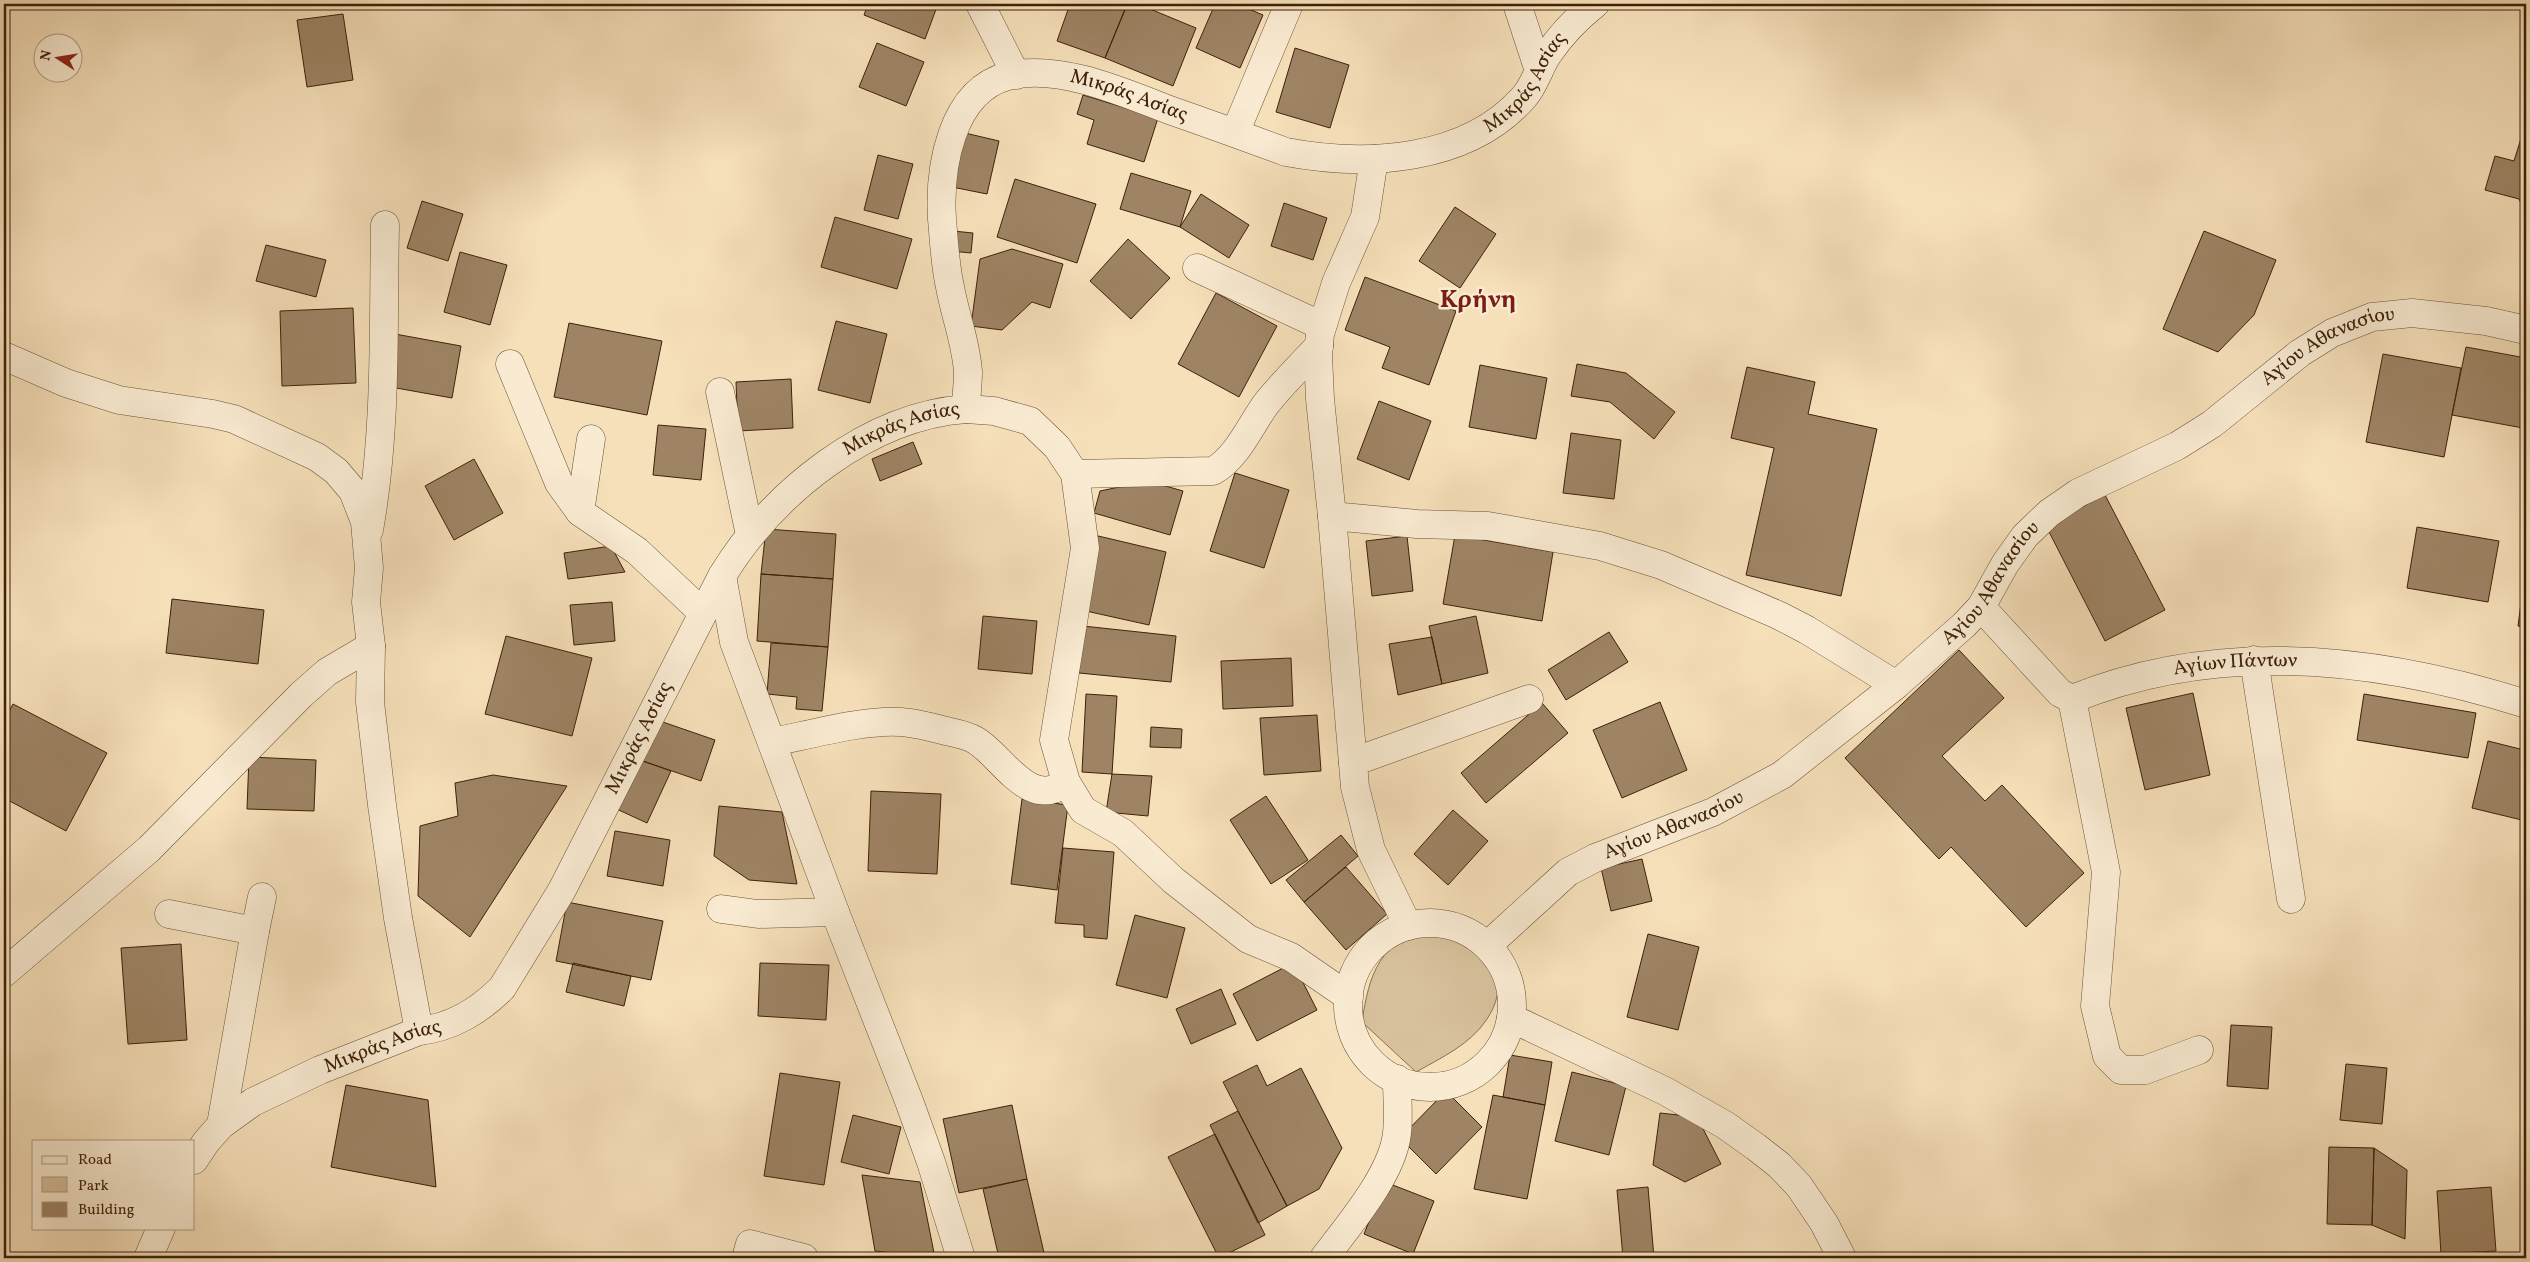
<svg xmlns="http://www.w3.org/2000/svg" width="2530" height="1262" viewBox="0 0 2530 1262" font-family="Vollkorn,serif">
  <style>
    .green { fill: #d7c09c; stroke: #8a7052 }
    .building { fill: #9e8465; stroke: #3e2109 }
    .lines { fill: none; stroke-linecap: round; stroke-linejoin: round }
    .minor-casing { stroke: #6c5135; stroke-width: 29 }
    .minor { stroke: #f9ebd2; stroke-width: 28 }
    .labels { text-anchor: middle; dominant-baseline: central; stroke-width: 5; stroke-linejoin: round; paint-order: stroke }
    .street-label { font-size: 20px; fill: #3e2109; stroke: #f9ebd2 }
    .district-label { font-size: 25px; font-weight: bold; fill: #7a1f14; stroke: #f9ebd2 }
  </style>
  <rect width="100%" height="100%" fill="#f6e0ba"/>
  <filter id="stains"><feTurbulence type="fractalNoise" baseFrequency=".004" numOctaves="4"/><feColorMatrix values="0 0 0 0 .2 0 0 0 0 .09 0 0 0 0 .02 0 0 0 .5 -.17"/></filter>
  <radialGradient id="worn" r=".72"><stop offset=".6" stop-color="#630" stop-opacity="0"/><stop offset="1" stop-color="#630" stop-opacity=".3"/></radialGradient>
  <path class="green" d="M 1433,931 C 1478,938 1518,972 1487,1019 C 1471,1044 1441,1058 1416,1072 L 1362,1022 C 1369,974 1380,938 1433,931 Z"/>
  <path class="building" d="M 868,4 L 938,4 L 925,39 L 864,15 Z
    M 1070,4 L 1105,4 L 1125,10 L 1105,58 L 1057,41 Z
    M 1127,4 L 1138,4 L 1196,28 L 1173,86 L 1105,58 Z
    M 1215,4 L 1237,4 L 1263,15 L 1240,68 L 1196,48 Z
    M 343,14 L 353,80 L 307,87 L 297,20 Z
    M 877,43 L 924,62 L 906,106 L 859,87 Z
    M 1295,48 L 1349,65 L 1330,128 L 1276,112 Z
    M 1083,95 L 1158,118 L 1144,162 L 1087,144 L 1094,120 L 1077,114 Z
    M 2524,129 L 2526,129 L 2526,214 L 2519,199 L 2485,190 L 2495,156 L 2514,161 Z
    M 965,133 L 999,141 L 987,194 L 952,187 Z
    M 878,155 L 913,164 L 898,219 L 864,210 Z
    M 1131,173 L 1191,191 L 1180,227 L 1120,209 Z
    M 1015,179 L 1096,204 L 1077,263 L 997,237 Z
    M 1201,194 L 1249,225 L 1229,258 L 1180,227 Z
    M 422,201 L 463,214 L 448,261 L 407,248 Z
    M 1284,203 L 1327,218 L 1313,260 L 1271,246 Z
    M 1455,207 L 1496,234 L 1460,288 L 1419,261 Z
    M 835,217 L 912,239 L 897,289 L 821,267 Z
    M 953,231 L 973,233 L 971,253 L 950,251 Z
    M 2204,231 L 2276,260 L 2254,315 L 2218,352 L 2163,329 Z
    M 1128,239 L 1170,278 L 1131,319 L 1090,281 Z
    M 266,245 L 326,260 L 316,297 L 256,281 Z
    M 1012,249 L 1063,264 L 1050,308 L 1032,302 L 1002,330 L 971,326 L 980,259 Z
    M 460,252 L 507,265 L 490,325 L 444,312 Z
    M 1365,277 L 1456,311 L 1429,385 L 1382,368 L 1390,347 L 1345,330 Z
    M 1216,293 L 1277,326 L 1239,397 L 1178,364 Z
    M 353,308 L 356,383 L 282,386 L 280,311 Z
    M 836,321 L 887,334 L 870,403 L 818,390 Z
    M 569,323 L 662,341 L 647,415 L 554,397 Z
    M 395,334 L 461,346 L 452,398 L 385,386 Z
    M 2466,347 L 2526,358 L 2526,409 L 2523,428 L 2452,415 Z
    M 2383,354 L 2461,368 L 2444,457 L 2366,442 Z
    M 1577,364 L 1626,373 L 1675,412 L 1654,439 L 1610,402 L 1571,396 Z
    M 1480,365 L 1547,378 L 1536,439 L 1469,427 Z
    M 1747,367 L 1815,382 L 1808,414 L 1877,429 L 1841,596 L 1746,575 L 1774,448 L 1731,438 Z
    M 791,379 L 793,428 L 738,431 L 736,382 Z
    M 1379,401 L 1431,421 L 1409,480 L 1357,459 Z
    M 658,425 L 706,429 L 701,480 L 653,475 Z
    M 1571,433 L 1621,440 L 1614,499 L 1563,493 Z
    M 913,442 L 922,464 L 880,481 L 872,459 Z
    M 474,459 L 503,513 L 454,540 L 425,486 Z
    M 1235,473 L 1289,490 L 1264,568 L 1210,551 Z
    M 1148,481 L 1183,491 L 1170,535 L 1094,513 L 1100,491 Z
    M 2105,495 L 2165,610 L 2105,641 L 2046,526 Z
    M 2417,527 L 2499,541 L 2488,602 L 2407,588 Z
    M 766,529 L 836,534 L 833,579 L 761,574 Z
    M 1094,535 L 1166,552 L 1149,625 L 1077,609 Z
    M 1455,535 L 1553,552 L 1542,621 L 1443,604 Z
    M 1407,536 L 1413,591 L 1372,596 L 1366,541 Z
    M 611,546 L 625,572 L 568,579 L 564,553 Z
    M 2526,565 L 2526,627 L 2518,626 Z
    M 761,574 L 833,579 L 828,647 L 757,641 Z
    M 172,599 L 264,610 L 258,664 L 166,653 Z
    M 612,602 L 615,641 L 574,645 L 570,605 Z
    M 983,616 L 1037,621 L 1032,674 L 978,669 Z
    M 1476,616 L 1488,673 L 1442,684 L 1429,626 Z
    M 1083,626 L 1176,636 L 1171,682 L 1079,673 Z
    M 1609,632 L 1628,662 L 1566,700 L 1548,670 Z
    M 506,636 L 592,658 L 572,736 L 485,714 Z
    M 1432,637 L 1442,684 L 1398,695 L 1389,644 Z
    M 771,643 L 828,647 L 822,711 L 796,709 L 797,697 L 767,694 Z
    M 1959,650 L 2004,698 L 1942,756 L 1985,801 L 2002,785 L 2084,873 L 2026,927 L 1951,847 L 1939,859 L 1845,758 Z
    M 1291,658 L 1293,706 L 1223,709 L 1221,661 Z
    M 2193,693 L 2210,775 L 2145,790 L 2126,708 Z
    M 1086,694 L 1117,696 L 1112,774 L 1082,772 Z
    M 2364,694 L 2476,713 L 2468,758 L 2357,740 Z
    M 1660,702 L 1687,770 L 1622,798 L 1593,730 Z
    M 1542,703 L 1568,733 L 1486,803 L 1461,773 Z
    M 13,704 L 107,753 L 66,831 L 4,798 L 4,721 Z
    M 1317,715 L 1321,771 L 1264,775 L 1260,718 Z
    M 657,720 L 715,740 L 701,781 L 643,761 Z
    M 1151,727 L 1182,729 L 1181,748 L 1150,747 Z
    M 2524,737 L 2526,737 L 2526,821 L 2472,808 L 2488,741 L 2520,749 Z
    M 249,757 L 316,760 L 314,811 L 247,809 Z
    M 634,758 L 671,771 L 647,823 L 610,806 Z
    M 1112,774 L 1152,776 L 1148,816 L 1106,812 Z
    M 493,775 L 567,786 L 470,937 L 418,896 L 420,826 L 458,816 L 455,783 Z
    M 871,791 L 941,794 L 937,874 L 868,871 Z
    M 1266,796 L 1308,860 L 1271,884 L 1230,820 Z
    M 1022,799 L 1068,805 L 1057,890 L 1011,884 Z
    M 719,806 L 782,812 L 797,884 L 749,880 L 714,856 Z
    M 1453,810 L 1488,841 L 1448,885 L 1414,854 Z
    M 615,831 L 670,840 L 663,886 L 607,876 Z
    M 1341,835 L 1358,856 L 1304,902 L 1286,880 Z
    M 1063,848 L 1114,852 L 1107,939 L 1084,937 L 1084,925 L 1055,923 Z
    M 1642,859 L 1652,901 L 1611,911 L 1601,868 Z
    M 1346,867 L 1387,914 L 1346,950 L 1304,902 Z
    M 567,902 L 663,921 L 651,980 L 556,961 Z
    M 1135,915 L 1185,928 L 1167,998 L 1116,985 Z
    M 1648,934 L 1699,947 L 1678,1030 L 1627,1017 Z
    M 181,944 L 187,1040 L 128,1044 L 121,948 Z
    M 573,963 L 631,976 L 624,1006 L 566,992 Z
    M 760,963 L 829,965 L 826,1020 L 758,1016 Z
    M 1293,963 L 1317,1010 L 1257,1041 L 1233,994 Z
    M 1221,989 L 1236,1024 L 1191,1044 L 1176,1009 Z
    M 2231,1025 L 2272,1027 L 2268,1089 L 2227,1086 Z
    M 1510,1055 L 1552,1062 L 1545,1105 L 1503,1097 Z
    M 2346,1064 L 2387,1068 L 2382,1124 L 2340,1120 Z
    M 1257,1065 L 1267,1086 L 1301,1068 L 1342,1148 L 1319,1189 L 1287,1206 L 1223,1082 Z
    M 1572,1072 L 1626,1086 L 1609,1155 L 1555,1141 Z
    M 780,1073 L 840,1082 L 824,1185 L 764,1176 Z
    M 346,1085 L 428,1100 L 436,1187 L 331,1167 Z
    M 1446,1091 L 1482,1127 L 1436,1174 L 1400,1138 Z
    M 1493,1095 L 1545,1105 L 1527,1199 L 1474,1189 Z
    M 1012,1105 L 1027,1179 L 959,1193 L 943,1119 Z
    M 1238,1111 L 1287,1206 L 1258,1223 L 1210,1125 Z
    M 1660,1113 L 1697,1117 L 1721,1164 L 1685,1182 L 1653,1165 Z
    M 853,1115 L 901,1127 L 889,1174 L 841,1162 Z
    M 1215,1134 L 1265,1235 L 1219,1258 L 1168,1157 Z
    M 2329,1147 L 2374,1148 L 2372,1225 L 2327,1224 Z
    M 2374,1148 L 2407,1170 L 2405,1239 L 2372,1225 Z
    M 862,1175 L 920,1182 L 935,1258 L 875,1251 Z
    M 1027,1179 L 1045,1257 L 999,1258 L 983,1189 Z
    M 1385,1182 L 1434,1201 L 1413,1254 L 1364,1234 Z
    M 1648,1187 L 1654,1258 L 1623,1258 L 1617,1190 Z
    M 2491,1187 L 2496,1251 L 2441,1254 L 2437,1191 Z"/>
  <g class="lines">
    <defs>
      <g id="minor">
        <path d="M 980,4 L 1016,75"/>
        <path d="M 1517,4 L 1539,71"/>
        <path d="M 1235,133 L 1289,4"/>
        <path d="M 1374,159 L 1365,217 L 1336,283 L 1320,334 L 1318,355 L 1320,399 L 1332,516 L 1417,524 L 1488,526 L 1600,546 L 1661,565 L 1778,615 L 1807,630 L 1896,685"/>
        <path d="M 1197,268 L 1322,326"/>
        <path d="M 4,356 L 66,383 L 119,400 L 213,414 L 234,419 L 317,457 L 336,471 L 353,491 L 365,522 L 369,568 L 366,602 L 371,646 L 370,702 L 382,805 L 398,918 L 419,1031"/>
        <path d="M 510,364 L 559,483 L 580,512"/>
        <path d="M 720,392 L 750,535"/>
        <path d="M 966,409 L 994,411 L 1030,421 L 1057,447 L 1075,474 L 1085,548 L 1054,740 L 1066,782 L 1083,810 L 1123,833 L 1173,880 L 1248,939 L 1291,957 L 1349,997"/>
        <path d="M 591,439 L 580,512 L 637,551 L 703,613"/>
        <path d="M 1075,474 L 1213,471 C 1237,458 1250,426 1266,404 C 1282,384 1301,365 1319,346"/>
        <path d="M 1332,516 L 1355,787 L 1371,850 L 1408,926"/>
        <path d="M 369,530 C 387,430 383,327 385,225"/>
        <path d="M 722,576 L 734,642 L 835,912 L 909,1101 L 931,1162 L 961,1258"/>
        <path id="s1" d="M 1981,607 L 2060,693 L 2072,699 C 2219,639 2379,657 2526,704"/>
        <path d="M 2254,660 L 2291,899"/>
        <path d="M 2072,699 L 2106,872 L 2095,1006 L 2107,1056 L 2121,1070 L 2145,1070 L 2199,1050"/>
        <path d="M 773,742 C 808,735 867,719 901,722 C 916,723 931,727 946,731 C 955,733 967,735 975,740 C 1001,754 1029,812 1066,782"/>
        <path d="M 1353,762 L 1529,699"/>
        <path d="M 721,909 L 758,914 L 835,912"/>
        <path d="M 169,914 L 255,931"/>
        <circle cx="1430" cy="1005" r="82"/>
        <path id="s2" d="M 1488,945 L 1568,872 L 1595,858 L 1713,812 L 1782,775 L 1896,685 L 1964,625 L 1981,607 L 2005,564 L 2025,536 L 2049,513 L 2078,493 L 2177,446 L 2212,424 L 2300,353 L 2332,333 L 2372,317 L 2412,313 L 2486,321 L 2526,330"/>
        <path d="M 4,973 L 149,849 L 301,695 L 327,672 L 371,646"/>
        <path d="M 1511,1018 L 1665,1091 L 1725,1125 L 1756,1147 L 1779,1165 L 1799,1186 L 1824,1223 L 1842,1258"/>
        <path d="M 221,1125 L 255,931 L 262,897"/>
        <path id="s3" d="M 194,1160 L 206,1142 L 221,1125 L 253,1102 L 320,1070 L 419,1031 C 451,1028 480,1010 502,988 L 562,890 L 722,576 C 772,494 867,416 966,409 C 966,397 968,384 968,372 C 966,342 955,315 950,287 C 945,265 944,241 942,219 C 939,170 950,91 1008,76 C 1059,63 1125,93 1172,111 C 1210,124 1248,138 1286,152 C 1366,167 1467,162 1524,97 C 1535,85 1539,67 1548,54 C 1561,35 1577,18 1595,4"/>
        <path d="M 148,1258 L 161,1228"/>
        <path d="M 746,1258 L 750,1244 L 804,1258"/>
        <path d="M 1324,1258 C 1348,1226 1393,1174 1397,1133 C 1399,1116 1397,1097 1397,1079"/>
      </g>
    </defs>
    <use href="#minor" class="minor-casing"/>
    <use href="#minor" class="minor"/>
  </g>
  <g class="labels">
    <g class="street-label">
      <text stroke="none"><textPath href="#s3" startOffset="2054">Μικράς Ασίας</textPath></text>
      <text stroke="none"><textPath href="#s3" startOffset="1620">Μικράς Ασίας</textPath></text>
      <text stroke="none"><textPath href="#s2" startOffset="1049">Αγίου Αθανασίου</textPath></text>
      <text stroke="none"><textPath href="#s3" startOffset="1065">Μικράς Ασίας</textPath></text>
      <text stroke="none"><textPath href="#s2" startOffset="629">Αγίου Αθανασίου</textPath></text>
      <text stroke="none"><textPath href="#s1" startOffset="298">Αγίων Πάντων</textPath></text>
      <text stroke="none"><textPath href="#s3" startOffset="645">Μικράς Ασίας</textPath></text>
      <text stroke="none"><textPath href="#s2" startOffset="224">Αγίου Αθανασίου</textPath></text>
      <text stroke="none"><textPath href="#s3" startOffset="225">Μικράς Ασίας</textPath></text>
    </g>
    <g class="district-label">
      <text x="1478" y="300">Κρήνη</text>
    </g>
  </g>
  <rect width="2530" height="1262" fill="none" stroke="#f6e0ba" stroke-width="20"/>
  <rect x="5" y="5" width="2520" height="1252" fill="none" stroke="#3e2109" stroke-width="2.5"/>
  <rect x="10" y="10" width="2510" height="1242" fill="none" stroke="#3e2109"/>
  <rect x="32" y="1140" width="162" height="90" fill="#f9ebd2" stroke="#ae9a82"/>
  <rect x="42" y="1156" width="25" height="8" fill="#f9ebd2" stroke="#ae9a82"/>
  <text x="78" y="1164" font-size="15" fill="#3e2109">Road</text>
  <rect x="42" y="1177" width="25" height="15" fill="#d7c09c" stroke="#ae9a82"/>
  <text x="78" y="1190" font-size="15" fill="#3e2109">Park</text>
  <rect x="42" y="1202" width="25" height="15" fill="#9e8465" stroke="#ae9a82"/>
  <text x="78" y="1214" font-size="15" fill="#3e2109">Building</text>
  <g transform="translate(58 58) rotate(282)"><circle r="24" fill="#f9ebd2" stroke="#ae9a82"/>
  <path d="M0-4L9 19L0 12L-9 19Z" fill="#8f2418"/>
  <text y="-8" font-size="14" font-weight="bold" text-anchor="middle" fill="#3e2109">N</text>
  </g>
  <rect width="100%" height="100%" filter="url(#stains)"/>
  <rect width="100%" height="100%" fill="url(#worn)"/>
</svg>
